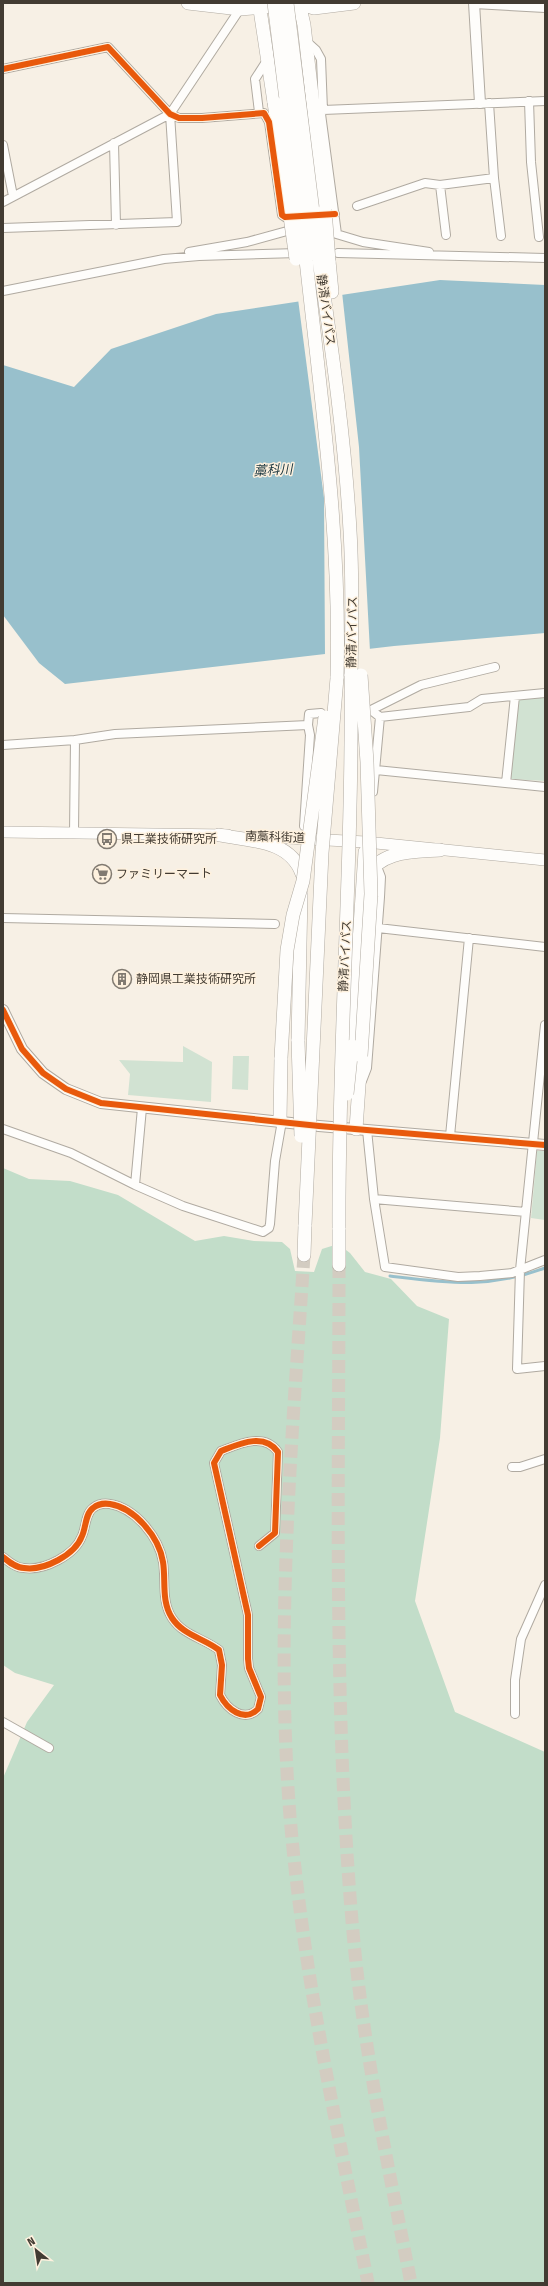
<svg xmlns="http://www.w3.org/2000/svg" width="548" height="2286" viewBox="0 0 548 2286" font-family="'Fira Sans Condensed','Noto Sans JP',sans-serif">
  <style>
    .green { fill: #d1e2d2 }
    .forest { fill: #c2ddc9 }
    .water { fill: #98c0cc }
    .pier { fill: #f7f0e5 }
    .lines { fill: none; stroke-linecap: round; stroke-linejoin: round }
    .stream { stroke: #98c0cc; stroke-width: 3 }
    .trunk-tunnel { stroke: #d3ccc1; stroke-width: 13; stroke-dasharray: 13 6; stroke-linecap: butt }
    .minor-casing { stroke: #b0aaa1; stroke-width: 10 }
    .tertiary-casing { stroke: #b0aaa1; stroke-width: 12 }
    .secondary-casing { stroke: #b0aaa1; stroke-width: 12 }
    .trunk-casing { stroke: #b0aaa1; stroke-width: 14 }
    .minor { stroke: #fefdfb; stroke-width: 8 }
    .tertiary { stroke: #fefdfb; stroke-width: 10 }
    .secondary { stroke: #fefdfb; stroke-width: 11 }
    .trunk { stroke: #fefdfb; stroke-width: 13 }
    .trunk-bridge-casing { stroke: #b0aaa1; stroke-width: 14; stroke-linecap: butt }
    .trunk-bridge { stroke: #fefdfb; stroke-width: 13 }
    .cycleway-casing { stroke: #fef1de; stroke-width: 8 }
    .cycleway { stroke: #e8590c; stroke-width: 6 }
    .labels { text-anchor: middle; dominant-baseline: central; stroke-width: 3; stroke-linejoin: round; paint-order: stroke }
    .street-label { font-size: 12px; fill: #423b32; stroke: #fef1de }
    .poi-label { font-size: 12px; fill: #423b32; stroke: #fef1de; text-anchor: start }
    .water-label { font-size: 13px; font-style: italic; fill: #16333d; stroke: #fef1de }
  </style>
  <rect width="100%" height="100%" fill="#f7f0e5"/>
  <path class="green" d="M 545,696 L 545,781 L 510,779 L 519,699 Z
    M 183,1046 L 212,1062 L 211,1102 L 128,1095 L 130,1074 L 119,1060 L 183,1062 Z
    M 233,1056 L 249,1056 L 248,1090 L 232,1089 Z
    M 537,1151 L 545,1151 L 545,1220 L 531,1218 Z"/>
  <path class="forest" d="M 3,1168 L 29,1179 L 70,1181 L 118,1195 L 195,1241 L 224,1236 L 254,1241 L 282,1242 L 290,1249 L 295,1271 L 314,1272 L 322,1249 L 338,1244 L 350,1253 L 365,1272 L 391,1279 L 417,1306 L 449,1319 L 440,1438 L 415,1601 L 455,1712 L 545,1752 L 545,2283 L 3,2283 L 3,1778 L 27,1722 L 54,1685 L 15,1673 L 3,1665 Z"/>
  <path class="water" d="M 440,280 L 545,285 L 545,633 L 394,646 L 65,684 L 39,663 L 3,615 L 3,365 L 74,387 L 111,349 L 216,314 Z"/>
  <path class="pier" d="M 342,292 L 359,447 L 370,651 L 325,656 L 324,498 L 298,299 Z"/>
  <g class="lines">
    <path class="stream" d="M 390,1276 C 449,1283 488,1289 545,1268"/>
    <path class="trunk-tunnel" d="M 304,1255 C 292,1441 275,1629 290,1816 C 303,1974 337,2128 368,2283
      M 339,1265 C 339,1491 333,1718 354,1943 C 365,2057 389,2171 411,2283"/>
    <defs>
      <path id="minor" d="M 474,4 L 545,8
        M 306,41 L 316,50 L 321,59 L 323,110 L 321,114 L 337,234
        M 3,69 L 108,47 L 170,114 L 179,118 L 202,118 L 264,113 L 269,122 L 282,215 L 285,217 L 293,217
        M 529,101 L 531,162 L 539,237
        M 489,103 L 494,178 L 501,236
        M 323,110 L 545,101
        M 259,112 L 255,79 L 266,62
        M 114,143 L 116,225
        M 3,145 L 13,196
        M 440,185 L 446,235
        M 3,202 L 170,114 L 240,9
        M 357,206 L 425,183 L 440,185 L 494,178
        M 321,215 L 335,214
        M 3,228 L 177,222 L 170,114
        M 333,233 L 363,242 L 429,252
        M 189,252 L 247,242 L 287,231
        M 338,253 L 545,258
        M 3,291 L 164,259 L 199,256 L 298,253
        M 495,667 L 421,685 L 371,710 L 380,717 L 469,707 L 482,699 L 545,693
        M 3,745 L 75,740
        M 376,770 L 545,787
        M 506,783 L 515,696
        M 373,792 L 380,717
        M 304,826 L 310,735 L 308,725 L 309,714 L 321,713
        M 74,834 L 75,740 L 115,734 L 308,725
        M 3,918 L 275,924
        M 378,928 L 545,947
        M 545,1025 L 520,1270 L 517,1369 L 545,1366
        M 362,1081 L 367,1068 L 380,897 L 381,877 L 376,864
        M 3,1129 L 71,1153 L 135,1185 L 183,1206 L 263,1232 L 269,1228 L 270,1224 L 275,1161 L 282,1121
        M 367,1130 L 374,1199 L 385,1267 L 458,1277 L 480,1276 L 512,1273 L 545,1260
        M 450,1136 L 469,938
        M 135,1185 L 142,1108
        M 374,1199 L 526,1212
        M 512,1467 L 520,1467 L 545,1459
        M 3,1557 C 9,1562 16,1568 24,1568 C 44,1571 75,1555 82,1536 C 86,1528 85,1514 93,1508 C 98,1504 104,1503 110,1504 C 135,1508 159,1537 163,1562 C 166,1580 161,1601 172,1618 C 183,1635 203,1638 219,1650 L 222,1665 L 220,1695 C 227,1709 244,1723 258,1709 L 261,1697 L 249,1668 L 248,1659 L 248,1615 L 214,1463 L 221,1451 C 239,1444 264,1432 278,1452 L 275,1533 L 259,1546
        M 515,1714 L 515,1680 L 521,1639 L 545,1585
        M 3,1722 L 49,1748"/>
      <path id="tertiary" d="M 474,3 L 480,103
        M 3,1010 L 22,1049 L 43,1073 L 66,1089 L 101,1103 L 319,1126 L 545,1145"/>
      <path id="secondary" d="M 3,832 L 228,835
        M 251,836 L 366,842 L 545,860"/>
      <path id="trunk" d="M 188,3 L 240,9 L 286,5
        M 259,3 L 274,102
        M 299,3 L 304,25 L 325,210
        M 299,3 L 314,8 L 354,3
        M 306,260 C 321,398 341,538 337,678
        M 319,260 C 332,350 345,440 350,531 C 353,580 352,628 351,676
        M 329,261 L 332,292
        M 219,835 C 249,841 290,839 302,874
        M 366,877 C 381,850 413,852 440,850
        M 298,1041 L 301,894
        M 352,1046 L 365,852
        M 280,1121 L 281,1058
        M 356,1129 L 361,1056
        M 339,1228 L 339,1265
        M 304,1255 L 305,1225"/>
    </defs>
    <use href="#minor" class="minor-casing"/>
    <use href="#tertiary" class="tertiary-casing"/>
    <use href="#secondary" class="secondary-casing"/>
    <use href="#trunk" class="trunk-casing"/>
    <use href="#minor" class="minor"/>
    <use href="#tertiary" class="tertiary"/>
    <use href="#secondary" class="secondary"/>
    <use href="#trunk" class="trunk"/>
    <defs>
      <path id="trunk-bridge" d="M 274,3 L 306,260
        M 287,3 L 319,260
        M 274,102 L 296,259
        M 325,210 L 329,261
        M 361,675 L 367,762 L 371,894 L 361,1056
        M 298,1041 L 301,1136
        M 281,1058 L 287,950 L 293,915 L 303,881 L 325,717
        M 347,1094 L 352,1046
        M 305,1225 L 322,853 L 337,678
        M 339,1228 C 338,1044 353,860 351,676"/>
    </defs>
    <use href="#trunk-bridge" class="trunk-bridge-casing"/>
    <use href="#trunk-bridge" class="trunk-bridge"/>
    <defs>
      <path id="cycleway" d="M 3,69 L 108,47 L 170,114 L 179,118 L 202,118 L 264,113 L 269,122 L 282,215 L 285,217 L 335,214
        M 3,1010 L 22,1049 L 43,1073 L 66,1089 L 101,1103 L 319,1126 L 545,1145
        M 3,1557 C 9,1562 16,1568 24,1568 C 44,1571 75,1555 82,1536 C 86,1528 85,1514 93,1508 C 98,1504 104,1503 110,1504 C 135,1508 159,1537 163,1562 C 166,1580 161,1601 172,1618 C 183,1635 203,1638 219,1650 L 222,1665 L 220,1695 C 227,1709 244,1723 258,1709 L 261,1697 L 249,1668 L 248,1659 L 248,1615 L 214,1463 L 221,1451 C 239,1444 264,1432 278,1452 L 275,1533 L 259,1546"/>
    </defs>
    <use href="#cycleway" class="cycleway-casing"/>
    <use href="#cycleway" class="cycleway"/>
  </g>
  <defs>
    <symbol id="bus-ring" viewBox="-11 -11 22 22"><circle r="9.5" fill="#fef1de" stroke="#817a71" stroke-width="1.5"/><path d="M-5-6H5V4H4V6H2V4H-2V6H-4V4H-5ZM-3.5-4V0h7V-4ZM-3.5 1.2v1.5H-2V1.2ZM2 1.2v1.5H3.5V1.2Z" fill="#817a71"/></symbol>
    <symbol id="supermarket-ring" viewBox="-11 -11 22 22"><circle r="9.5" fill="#fef1de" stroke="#817a71" stroke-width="1.5"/><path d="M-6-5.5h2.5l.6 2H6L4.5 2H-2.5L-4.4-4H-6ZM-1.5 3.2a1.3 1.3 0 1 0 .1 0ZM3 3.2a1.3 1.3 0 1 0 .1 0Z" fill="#817a71"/></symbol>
    <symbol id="building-ring" viewBox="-11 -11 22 22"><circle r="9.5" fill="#fef1de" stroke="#817a71" stroke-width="1.5"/><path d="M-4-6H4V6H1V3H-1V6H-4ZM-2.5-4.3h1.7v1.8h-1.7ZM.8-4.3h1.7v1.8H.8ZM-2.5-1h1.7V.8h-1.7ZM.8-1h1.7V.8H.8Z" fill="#817a71"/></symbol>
  </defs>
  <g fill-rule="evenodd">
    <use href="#bus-ring" x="96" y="828" width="22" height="22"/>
    <use href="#supermarket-ring" x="91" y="863" width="22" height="22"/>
    <use href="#building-ring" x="111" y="968" width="22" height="22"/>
  </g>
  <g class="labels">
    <g class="street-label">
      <text transform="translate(326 310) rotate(82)">静清バイパス</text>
      <text transform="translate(352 632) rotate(-89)">静清バイパス</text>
      <text transform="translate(275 837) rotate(2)">南藁科街道</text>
      <text transform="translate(345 956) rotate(-87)">静清バイパス</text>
    </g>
    <g class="poi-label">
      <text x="121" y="839">県工業技術研究所</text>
      <text x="116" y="874">ファミリーマート</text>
      <text x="136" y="979">静岡県工業技術研究所</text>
    </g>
    <g class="water-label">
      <text transform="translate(273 470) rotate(-3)">藁科川</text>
    </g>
  </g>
  <rect width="548" height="2286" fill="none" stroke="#423b32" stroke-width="8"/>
  <g transform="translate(36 2250) rotate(330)" stroke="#fef1de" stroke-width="3" paint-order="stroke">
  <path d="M0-3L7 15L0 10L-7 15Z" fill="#423b32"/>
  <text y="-6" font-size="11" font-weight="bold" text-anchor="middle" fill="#423b32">N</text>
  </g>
</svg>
